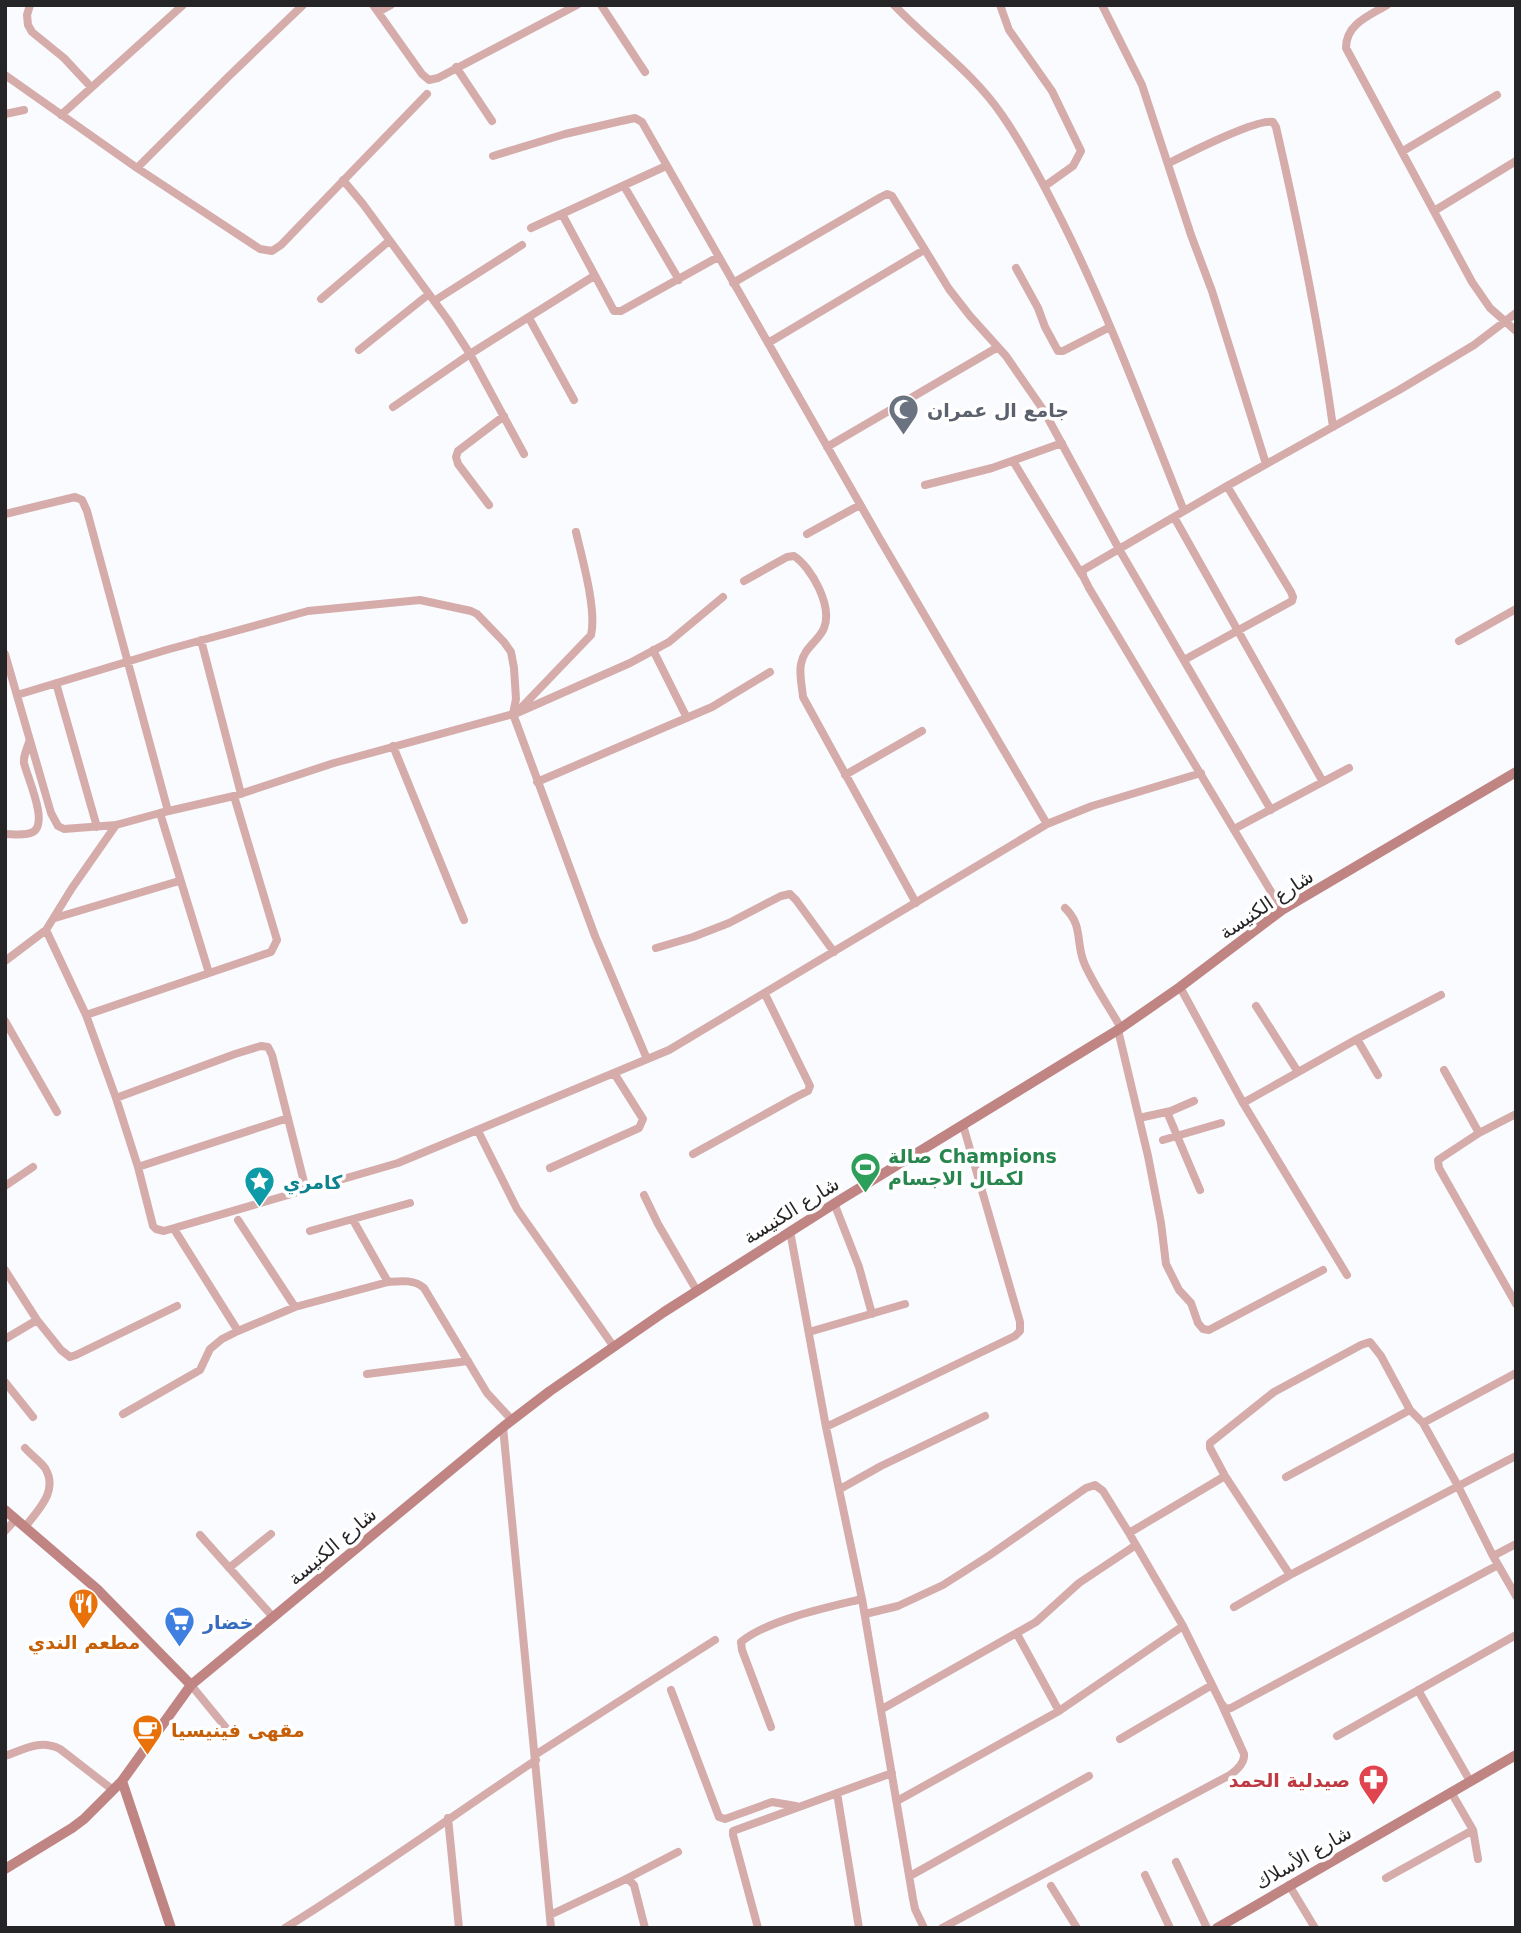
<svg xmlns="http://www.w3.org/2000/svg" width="1521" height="1933" viewBox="0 0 1521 1933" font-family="'DejaVu Sans','Noto Naskh Arabic',sans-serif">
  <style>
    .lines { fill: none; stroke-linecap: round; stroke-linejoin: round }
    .street { stroke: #d5acaa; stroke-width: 8 }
    .secondary { stroke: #c08583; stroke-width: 10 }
    .labels { text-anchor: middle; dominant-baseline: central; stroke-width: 7; stroke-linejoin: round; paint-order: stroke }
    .worship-label { font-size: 19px; font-weight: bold; fill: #5b616d; stroke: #fff; text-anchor: start }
    .street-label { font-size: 19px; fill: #252527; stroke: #fff }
    .leisure-label { font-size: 19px; font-weight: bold; fill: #27864d; stroke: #fff; text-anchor: start }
    .culture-label { font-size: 19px; font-weight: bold; fill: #0d838f; stroke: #fff; text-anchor: start }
    .shop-label { font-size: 19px; font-weight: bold; fill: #366cbe; stroke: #fff; text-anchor: start }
    .food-label { font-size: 19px; font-weight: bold; fill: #c56008; stroke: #fff }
    .health-label { font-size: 19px; font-weight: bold; fill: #be3a42; stroke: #fff; text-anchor: end }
  </style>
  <rect width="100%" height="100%" fill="#f9fbff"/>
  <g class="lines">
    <path class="street" d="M 30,5 L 27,15 L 28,25 L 32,32 L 64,58 L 91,87
      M 373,5 L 422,74 L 429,80 L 438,78 L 577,5
      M 601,5 L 645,72
      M 894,5 C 929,42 973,72 1002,115 C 1025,148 1044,185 1062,221 C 1109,315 1145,414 1184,511
      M 1000,5 L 1009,30 L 1052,91 L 1081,151 L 1073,166 L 1045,186
      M 1102,5 L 1142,85 L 1191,235 L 1212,291 L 1266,464
      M 1387,5 C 1369,16 1346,24 1346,48 L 1472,282 L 1490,308 L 1516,331
      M 378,12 L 391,5
      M 456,67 L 492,121
      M 5,75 L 137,168 L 260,249 L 272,251 L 281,245 L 427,94
      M 5,114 L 24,110
      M 61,115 L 183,5
      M 1403,151 L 1497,95
      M 493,156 L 565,134 L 621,121 L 635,118 L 642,122 L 881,541 L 1047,824
      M 1169,163 C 1187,154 1257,118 1273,122 L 1276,127 C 1299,227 1319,326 1333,427
      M 137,168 L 228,77 L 303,5
      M 343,180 L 363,204 L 448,320 L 470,354 L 524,454
      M 624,186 L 679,280
      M 1434,211 L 1516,161
      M 562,214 L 614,311 L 621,311 L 718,257
      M 531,228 L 666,166
      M 1016,268 L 1038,308 L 1045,327 L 1058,351 L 1063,351 L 1110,327
      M 733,283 L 881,197 L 887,194 L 892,196 L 949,289 L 970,316 L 1006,356 L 1044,411 L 1119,549 L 1271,810
      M 321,299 L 389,241
      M 434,301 L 522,245
      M 529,318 L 574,400
      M 768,343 L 924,250
      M 359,350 L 429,294
      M 393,407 L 470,354 L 594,276
      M 827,447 L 998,347
      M 1013,461 L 1082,575
      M 925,485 L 992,468 L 1062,443
      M 489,505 L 458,464 L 456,457 L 458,451 L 504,416
      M 5,514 L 75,497 L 82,500 L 87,511 L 168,811
      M 1174,517 L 1323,782
      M 807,534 L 860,505
      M 744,581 L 787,557 L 794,556 C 811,567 833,606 824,628 C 819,641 804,647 801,664 C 799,674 802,686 803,697 L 916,903
      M 201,640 L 241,794
      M 1459,641 L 1516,609
      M 653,650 L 687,718
      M 5,654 L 51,813 L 58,826 L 64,829 L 116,825 L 160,813 L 234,796 L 334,763 L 517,713 L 630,663 L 669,642 L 723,597
      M 1184,660 L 1292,601 L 1293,597 L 1291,592 L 1227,486
      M 56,683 L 97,827
      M 17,695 L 166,650 L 308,611 L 420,600 L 471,611 L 477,614 L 504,642 L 511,652 L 514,668 L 516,699 L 513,714 L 516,722 L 595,936 L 647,1059
      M 519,710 L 591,635 C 597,610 582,558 576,532
      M 393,746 L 464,920
      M 845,775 L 922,731
      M 537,782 L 712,707 L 770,672
      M 160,813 L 209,973
      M 1234,829 L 1349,768
      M 5,834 C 13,834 26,836 33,832 C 49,823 27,777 24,763 C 23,756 27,749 29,742
      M 1065,908 C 1084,926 1075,944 1085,965 C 1095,987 1109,1007 1121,1028
      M 1282,910 L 1089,588 L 1083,576 L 1083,570 L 1227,486 L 1399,390 L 1474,345 L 1516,313
      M 55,918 L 179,881
      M 46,930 L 86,1015 L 116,1098 L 138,1167 L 153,1226 L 156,1229 L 164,1231 L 398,1163 L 669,1050 L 1047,824 L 1092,806 L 1201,773
      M 656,948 L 693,937 L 729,923 L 781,896 L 790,894 L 796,900 L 834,952
      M 5,961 L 46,930 L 72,888 L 116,825
      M 1180,987 L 1243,1103 L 1347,1275
      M 1256,1006 L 1298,1072
      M 86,1015 L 271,952 L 277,940 L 234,796
      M 5,1021 L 57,1112
      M 1118,1030 L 1148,1156 L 1161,1223 L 1166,1264 L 1179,1290 L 1191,1303 L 1198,1323 L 1203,1329 L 1209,1330 L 1323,1270
      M 1357,1039 L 1378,1075
      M 1444,1070 L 1479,1133
      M 116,1098 L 235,1054 L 261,1046 L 268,1047 L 272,1055 L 306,1190
      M 1243,1103 L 1357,1039 L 1441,995
      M 1167,1112 L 1200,1190
      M 1516,1114 L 1479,1133 L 1438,1160 L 1439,1168 L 1516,1304
      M 1139,1118 L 1171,1111 L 1194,1101
      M 478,1131 L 517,1209 L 614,1347
      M 1163,1140 L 1221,1123
      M 693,1154 L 796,1097 L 808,1091 L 810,1086 L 765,994
      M 138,1167 L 288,1118
      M 550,1168 L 639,1128 L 643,1119 L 614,1073
      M 5,1186 L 33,1167
      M 644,1195 L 658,1224 L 697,1291
      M 834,1203 L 859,1267 L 872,1314
      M 238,1220 L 295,1307
      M 353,1220 L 388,1282
      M 174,1229 L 238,1331
      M 310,1231 L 410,1203
      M 790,1231 L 826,1427 L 862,1599 L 913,1899 L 915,1909 L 924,1928
      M 5,1270 L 37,1320 L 61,1350 L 70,1357 L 76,1355 L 177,1306
      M 809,1332 L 905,1304
      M 5,1339 L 37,1320
      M 367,1374 L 468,1361
      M 5,1382 L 33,1417
      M 123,1414 L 200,1370 L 210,1349 L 222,1339 L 238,1331 L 295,1307 L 388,1282 C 400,1281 414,1279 424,1288 L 487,1393 L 512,1420
      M 1423,1423 L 1516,1373
      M 503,1427 L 551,1928
      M 826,1427 L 1015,1336 L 1020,1331 L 1020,1322 L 963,1125
      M 1516,1456 C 1440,1495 1365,1536 1290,1575 L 1225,1476 L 1210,1448 L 1210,1443 L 1274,1392 L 1361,1345 L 1370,1342 L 1381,1356 L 1410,1410 L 1423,1423 L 1458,1486 L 1493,1556 L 1516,1596
      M 1286,1477 L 1410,1410
      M 840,1489 L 881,1466 L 985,1416
      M 25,1527 C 38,1510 59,1491 45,1468 C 40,1461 31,1455 25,1448
      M 5,1531 L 16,1519
      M 1129,1533 L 1225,1476
      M 200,1535 L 273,1617
      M 1493,1556 L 1516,1544
      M 229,1568 L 271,1534
      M 1234,1607 L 1290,1575
      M 865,1614 L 898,1606 L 943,1585 L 990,1555 L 1086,1488 L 1095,1485 L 1103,1491 L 1129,1533 L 1183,1626 L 1221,1703 L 1226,1709 L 1231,1708 L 1498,1565
      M 1017,1634 L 1059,1711
      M 191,1685 L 227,1729
      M 671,1690 L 719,1817 L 725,1819 L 772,1802 L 796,1806
      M 1418,1690 L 1470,1781
      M 882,1709 L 1036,1622 L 1079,1583 L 1136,1545
      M 771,1727 L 742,1650 L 741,1642 C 767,1620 829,1607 862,1599
      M 1337,1736 L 1516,1635
      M 1120,1739 L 1212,1685
      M 535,1755 L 715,1640
      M 5,1756 C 25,1749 40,1739 60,1749 L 113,1790
      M 1451,1792 L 1473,1830 L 1478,1859
      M 837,1793 L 859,1928
      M 897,1801 L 1059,1711 L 1183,1626
      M 448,1818 L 459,1928
      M 1176,1862 L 1207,1928
      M 1145,1875 L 1170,1928
      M 910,1876 L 1089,1776
      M 1386,1878 L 1473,1830
      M 624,1880 L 678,1852
      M 1289,1885 L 1315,1928
      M 1051,1886 L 1077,1928
      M 550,1915 L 624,1880 L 629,1880 L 634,1885 L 645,1928
      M 285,1928 C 371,1875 452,1816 536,1760
      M 758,1928 L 733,1835 L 733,1831 L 892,1773
      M 942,1928 L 1230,1775 C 1237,1770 1245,1763 1244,1754 L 1222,1705"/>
    <path class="secondary" d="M 5,1510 L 97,1589 L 191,1685
      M 5,1869 L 72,1828 L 84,1819 L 122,1781
      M 171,1928 L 122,1781 L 191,1685 L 503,1427 L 550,1391 L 664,1312 L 840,1200 L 1121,1028 L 1180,987 L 1282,910 L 1516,772
      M 1217,1928 L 1516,1755"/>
  </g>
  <defs>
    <symbol id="mosque-pin" viewBox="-11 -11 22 30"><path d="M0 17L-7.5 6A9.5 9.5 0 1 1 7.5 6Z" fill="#6b7280" stroke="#fff"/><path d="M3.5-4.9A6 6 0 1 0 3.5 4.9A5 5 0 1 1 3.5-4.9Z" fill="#fff"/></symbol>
    <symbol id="stadium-pin" viewBox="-11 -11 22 30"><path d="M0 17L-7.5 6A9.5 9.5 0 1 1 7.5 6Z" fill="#2e9e5b" stroke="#fff"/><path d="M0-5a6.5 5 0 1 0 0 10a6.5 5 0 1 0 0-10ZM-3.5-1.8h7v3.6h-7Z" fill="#fff"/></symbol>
    <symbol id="sight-pin" viewBox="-11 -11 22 30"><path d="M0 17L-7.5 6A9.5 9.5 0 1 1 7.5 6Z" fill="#0f9aa8" stroke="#fff"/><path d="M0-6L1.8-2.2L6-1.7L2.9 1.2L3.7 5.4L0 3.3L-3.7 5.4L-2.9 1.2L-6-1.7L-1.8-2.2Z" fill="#fff"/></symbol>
    <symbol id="restaurant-pin" viewBox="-11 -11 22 30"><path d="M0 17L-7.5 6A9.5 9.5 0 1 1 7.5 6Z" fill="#e8710a" stroke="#fff"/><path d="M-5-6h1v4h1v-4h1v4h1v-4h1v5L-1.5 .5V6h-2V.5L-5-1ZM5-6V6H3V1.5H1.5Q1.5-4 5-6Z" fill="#fff"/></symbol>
    <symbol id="supermarket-pin" viewBox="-11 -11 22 30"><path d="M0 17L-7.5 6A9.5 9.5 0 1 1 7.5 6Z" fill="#3f7fe0" stroke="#fff"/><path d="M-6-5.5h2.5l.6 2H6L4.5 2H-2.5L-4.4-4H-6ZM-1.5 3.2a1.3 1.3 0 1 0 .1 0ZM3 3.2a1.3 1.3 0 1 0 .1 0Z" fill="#fff"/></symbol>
    <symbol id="cafe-pin" viewBox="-11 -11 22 30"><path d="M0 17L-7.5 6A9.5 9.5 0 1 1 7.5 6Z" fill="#e8710a" stroke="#fff"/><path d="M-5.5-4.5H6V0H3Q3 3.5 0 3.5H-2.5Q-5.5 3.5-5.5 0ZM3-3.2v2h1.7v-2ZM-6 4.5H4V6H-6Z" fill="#fff"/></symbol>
    <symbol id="pharmacy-pin" viewBox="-11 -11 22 30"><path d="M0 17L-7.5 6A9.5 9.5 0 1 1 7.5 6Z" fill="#e0444e" stroke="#fff"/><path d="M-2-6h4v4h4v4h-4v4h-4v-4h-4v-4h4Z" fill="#fff"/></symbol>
  </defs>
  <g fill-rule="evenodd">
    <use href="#mosque-pin" x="886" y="392" width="35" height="47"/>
    <use href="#stadium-pin" x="848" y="1150" width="35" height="47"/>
    <use href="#sight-pin" x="242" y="1164" width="35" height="47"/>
    <use href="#restaurant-pin" x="66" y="1586" width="35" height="47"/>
    <use href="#supermarket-pin" x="162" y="1604" width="35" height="47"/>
    <use href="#cafe-pin" x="130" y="1712" width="35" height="47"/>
    <use href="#pharmacy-pin" x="1356" y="1762" width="35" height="47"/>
  </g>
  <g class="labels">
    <g class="worship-label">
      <text x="927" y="410">جامع ال عمران</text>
    </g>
    <g class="street-label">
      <text transform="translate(1266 904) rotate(-34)">شارع الكنيسة</text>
      <text transform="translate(791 1210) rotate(-32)">شارع الكنيسة</text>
      <text transform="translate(332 1546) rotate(-40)">شارع الكنيسة</text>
      <text transform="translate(1303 1857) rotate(-30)">شارع الأسلاك</text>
    </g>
    <g class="leisure-label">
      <text x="888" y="1156">صالة Champions<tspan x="888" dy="22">لكمال الاجسام</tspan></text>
    </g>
    <g class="culture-label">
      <text x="283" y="1182">كامري</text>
    </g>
    <g class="shop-label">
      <text x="203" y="1622">خضار</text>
    </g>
    <g class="food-label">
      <text x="84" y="1642">مطعم الندي</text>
      <text x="171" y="1730" text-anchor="start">مقهى فينيسيا</text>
    </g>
    <g class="health-label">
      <text x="1350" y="1780">صيدلية الحمد</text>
    </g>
  </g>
  <rect width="1521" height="1933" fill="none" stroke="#252527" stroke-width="14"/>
</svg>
